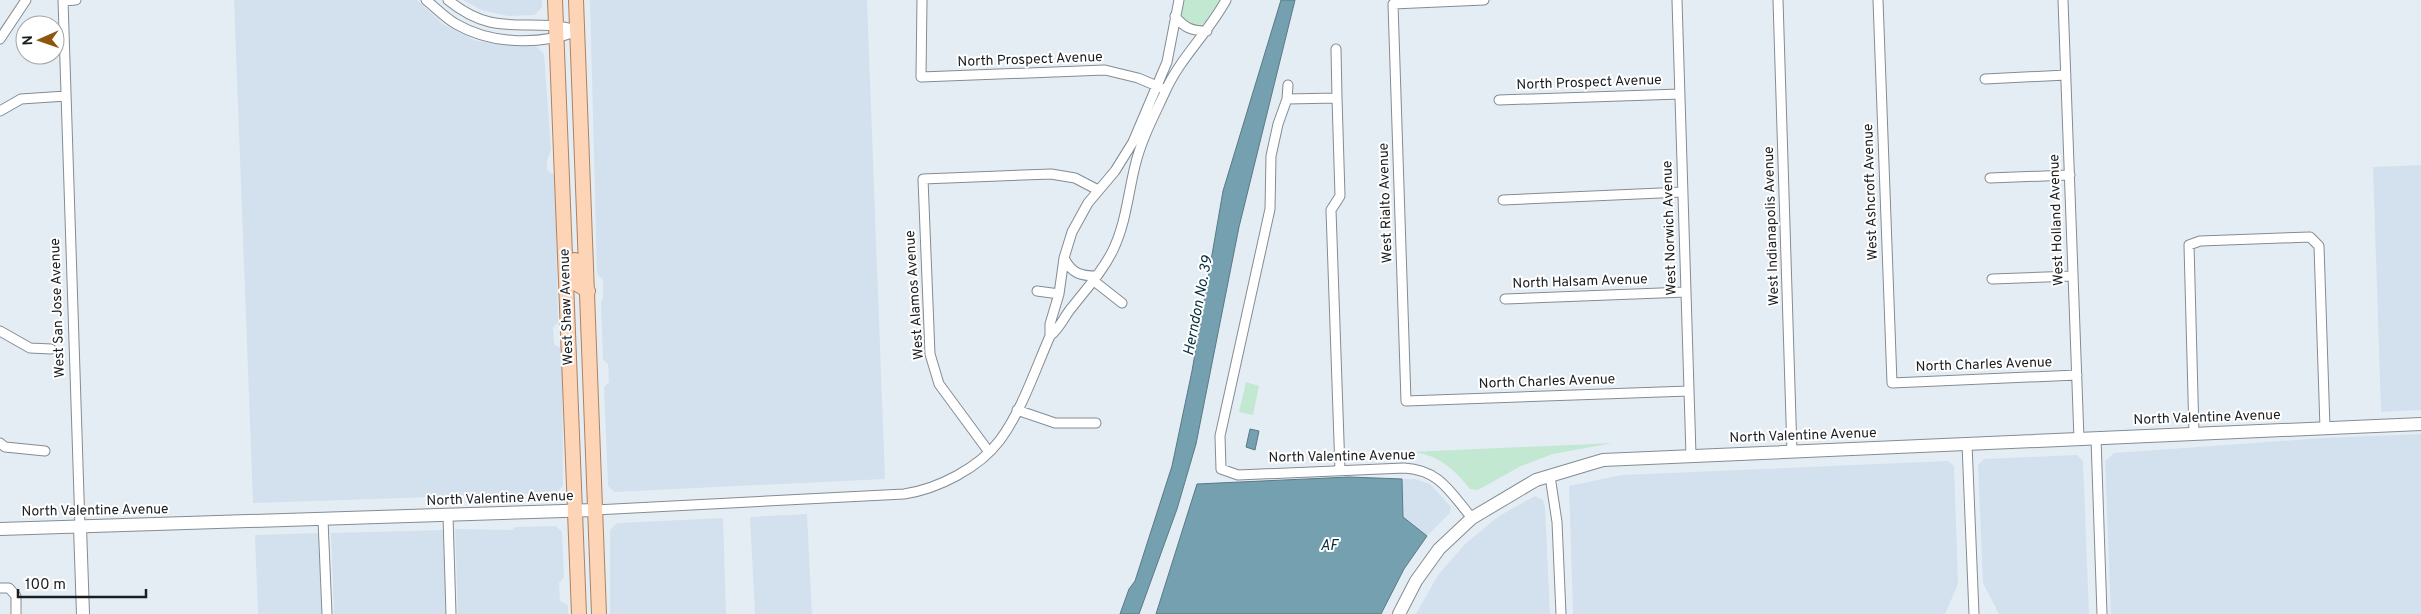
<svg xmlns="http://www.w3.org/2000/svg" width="2421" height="614" viewBox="0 0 2421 614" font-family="Overpass,sans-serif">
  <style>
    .built { fill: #d3e1ee }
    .green { fill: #c3e8d2 }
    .water { fill: #74a0b0; stroke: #597985 }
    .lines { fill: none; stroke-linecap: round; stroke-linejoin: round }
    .street-casing { stroke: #848c93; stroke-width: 11 }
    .secondary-casing { stroke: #848c93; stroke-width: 14 }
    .primary-casing { stroke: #ad8261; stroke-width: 16 }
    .street { stroke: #fff; stroke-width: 9 }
    .secondary { stroke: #fff; stroke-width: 12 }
    .primary { stroke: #fdd4b5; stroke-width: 14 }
    .labels { text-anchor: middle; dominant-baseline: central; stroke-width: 4; stroke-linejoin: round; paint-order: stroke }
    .street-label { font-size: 14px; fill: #1b1e21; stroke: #fff }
    .water-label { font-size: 15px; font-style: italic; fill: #06313e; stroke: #fff }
  </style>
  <rect width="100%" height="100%" fill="#e5edf4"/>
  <path class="built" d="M 234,0 L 417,0 L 443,24 L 476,41 L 536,46 L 544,54 L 551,149 L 547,161 L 547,170 L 555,176 L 558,323 L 553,327 L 554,344 L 562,349 L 563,486 L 556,493 L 253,503 Z
    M 463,0 L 542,0 L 542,7 L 535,15 L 508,16 L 481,10 Z
    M 590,0 L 867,0 L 885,479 L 614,492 L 608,486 L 604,387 L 609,382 L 608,364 L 603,360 L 601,302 L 603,299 L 603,280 L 597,274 Z
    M 2421,165 L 2421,410 L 2381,412 L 2373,167 Z
    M 2421,434 L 2421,614 L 2111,614 L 2105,461 L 2114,453 L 2323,438 Z
    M 2077,455 L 2083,461 L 2089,614 L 1999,614 L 1983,583 L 1978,465 L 1984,459 Z
    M 1948,461 L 1954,466 L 1958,584 L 1945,614 L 1573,614 L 1569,486 L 1622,475 Z
    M 1402,479 L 1415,479 L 1430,484 L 1451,507 L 1450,513 L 1427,536 L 1403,517 Z
    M 1535,496 L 1543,500 L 1545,507 L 1550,614 L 1416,614 L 1438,575 L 1465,544 L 1499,516 Z
    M 807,514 L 812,614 L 755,614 L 750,517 Z
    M 723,518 L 726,614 L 610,614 L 610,530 L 617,523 Z
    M 556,526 L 562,532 L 564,577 L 559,583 L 560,601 L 568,605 L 568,614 L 458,614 L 455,529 L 512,530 L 515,527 Z
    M 443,530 L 446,614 L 334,614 L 331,533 Z
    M 319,533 L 322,614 L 258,614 L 255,535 Z"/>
  <path class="green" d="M 1184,0 L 1220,0 L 1206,23 C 1197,28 1180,26 1181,12 C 1181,8 1183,4 1184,0 Z
    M 1246,382 L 1259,386 L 1253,415 L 1239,412 Z
    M 1613,443 L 1553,454 L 1521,466 L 1478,490 L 1470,489 C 1453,468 1438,454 1410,452 Z"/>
  <path class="water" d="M 1281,0 L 1295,0 L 1239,227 L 1196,444 L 1177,509 L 1139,614 L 1120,614 L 1129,589 L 1135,581 L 1172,466 L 1192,371 L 1223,191 Z
    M 1250,429 L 1259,431 L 1255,450 L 1246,447 Z
    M 1349,477 L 1402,479 L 1403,517 L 1427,536 L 1404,569 L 1381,614 L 1156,614 L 1197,484 Z"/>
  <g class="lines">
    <defs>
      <path id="street" d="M 63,0 L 80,527
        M 426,0 C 436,8 445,18 456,24 C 492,45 540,45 578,31
        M 448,0 C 497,40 525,16 578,30
        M 922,0 L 921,77 L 1105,70 L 1138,78 L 1164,89
        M 1484,0 L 1393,4 L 1406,401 L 1689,391
        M 1677,0 L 1691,455
        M 1778,0 L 1792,452
        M 1878,0 L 1892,383 L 2077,375
        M 2063,0 L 2079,439
        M 63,1 L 76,0
        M 1175,16 C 1184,28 1192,31 1207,31
        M 0,39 L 26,0
        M 1336,49 L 1337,98
        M 1985,79 L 2066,75
        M 1288,85 L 1287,99 L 1278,124 L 1271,156 L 1270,209 L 1220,436 L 1221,469 L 1238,475 L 1404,468 C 1440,470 1450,492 1472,518
        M 1287,99 L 1337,98 L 1340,196 L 1331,210 L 1340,470
        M 1499,100 L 1680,94
        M 0,111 L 21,99 L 66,96
        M 1990,178 L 2070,175
        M 1503,200 L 1683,192
        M 1064,258 C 1072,274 1081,276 1097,276
        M 1992,279 L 2073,276
        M 1094,281 L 1122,303
        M 1037,291 L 1059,294
        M 1505,299 L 1686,292
        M 0,331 L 30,348 L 51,349
        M 1050,336 C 1061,327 1064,316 1073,306 C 1087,288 1103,271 1113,250 C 1126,223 1128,194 1135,166 C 1141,140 1154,116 1165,92 C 1180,58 1208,33 1226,0
        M 1017,410 L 1055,423 L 1096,423
        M 2194,434 L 2189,245 L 2200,241 L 2310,237 L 2319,246 L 2325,428
        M 2096,438 L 2102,614
        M 0,443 L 5,447 L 45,451
        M 1967,444 L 1974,614
        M 989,452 L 939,384 L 930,354 L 923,179 L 1051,174 L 1075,178 L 1098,190
        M 1550,476 L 1557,522 L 1561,614
        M 595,510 L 904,494 C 938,489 979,468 1000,440 C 1022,410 1035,370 1050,336 L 1050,324 L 1059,294 L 1064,258 L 1072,232 L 1088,203 L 1115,171 L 1133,142 L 1167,62 L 1179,0
        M 448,516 L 451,614
        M 323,520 L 327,614
        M 0,588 L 9,588 L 16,596 L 16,614"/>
      <path id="secondary" d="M 80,527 L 83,614
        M 0,529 L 595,510
        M 1399,614 L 1416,581 L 1439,549 L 1472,518 L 1536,480 L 1603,460 L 2421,424"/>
      <path id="primary" d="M 555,0 L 579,614
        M 576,0 L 599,614
        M 575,260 L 577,284 L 588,291"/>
    </defs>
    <use href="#street" class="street-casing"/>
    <use href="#secondary" class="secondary-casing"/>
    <use href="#primary" class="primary-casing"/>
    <use href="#street" class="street"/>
    <use href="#secondary" class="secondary"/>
    <use href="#primary" class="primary"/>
  </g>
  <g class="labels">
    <g class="street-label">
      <text transform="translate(1030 60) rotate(-2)">North Prospect Avenue</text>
      <text transform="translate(1589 83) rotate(-2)">North Prospect Avenue</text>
      <text transform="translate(1871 192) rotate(-92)">West Ashcroft Avenue</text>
      <text transform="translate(1386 203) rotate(-92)">West Rialto Avenue</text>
      <text transform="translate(2057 220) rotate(-92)">West Holland Avenue</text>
      <text transform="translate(1772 226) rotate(-92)">West Indianapolis Avenue</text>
      <text transform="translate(1670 228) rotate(-92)">West Norwich Avenue</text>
      <text transform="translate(1580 282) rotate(-2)">North Halsam Avenue</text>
      <text transform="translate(915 295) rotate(-94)">West Alamos Avenue</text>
      <text transform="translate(567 307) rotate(-92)">West Shaw Avenue</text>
      <text transform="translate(58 308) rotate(-92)">West San Jose Avenue</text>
      <text transform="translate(1984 365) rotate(-2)">North Charles Avenue</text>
      <text transform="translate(1547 382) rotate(-2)">North Charles Avenue</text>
      <text transform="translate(2207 418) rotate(-2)">North Valentine Avenue</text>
      <text transform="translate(1803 436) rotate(-2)">North Valentine Avenue</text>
      <text transform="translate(1342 457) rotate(-1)">North Valentine Avenue</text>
      <text transform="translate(500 499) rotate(-2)">North Valentine Avenue</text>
      <text transform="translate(95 511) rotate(-1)">North Valentine Avenue</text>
    </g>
    <g class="water-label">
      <text transform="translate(1199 306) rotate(-79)">Herndon No. 39</text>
      <text x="1329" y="546">AF</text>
    </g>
  </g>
  <g transform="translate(40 40) rotate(268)"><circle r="24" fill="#ffffff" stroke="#a4a5a6"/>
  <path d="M0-4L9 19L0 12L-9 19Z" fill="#8e570d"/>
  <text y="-8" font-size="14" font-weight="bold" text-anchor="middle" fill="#1b1e21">N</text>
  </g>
  <path d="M18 589v8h128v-8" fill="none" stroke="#1b1e21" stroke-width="2.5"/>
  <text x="25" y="589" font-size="15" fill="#1b1e21" stroke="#ffffff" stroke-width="4" paint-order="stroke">100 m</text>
</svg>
